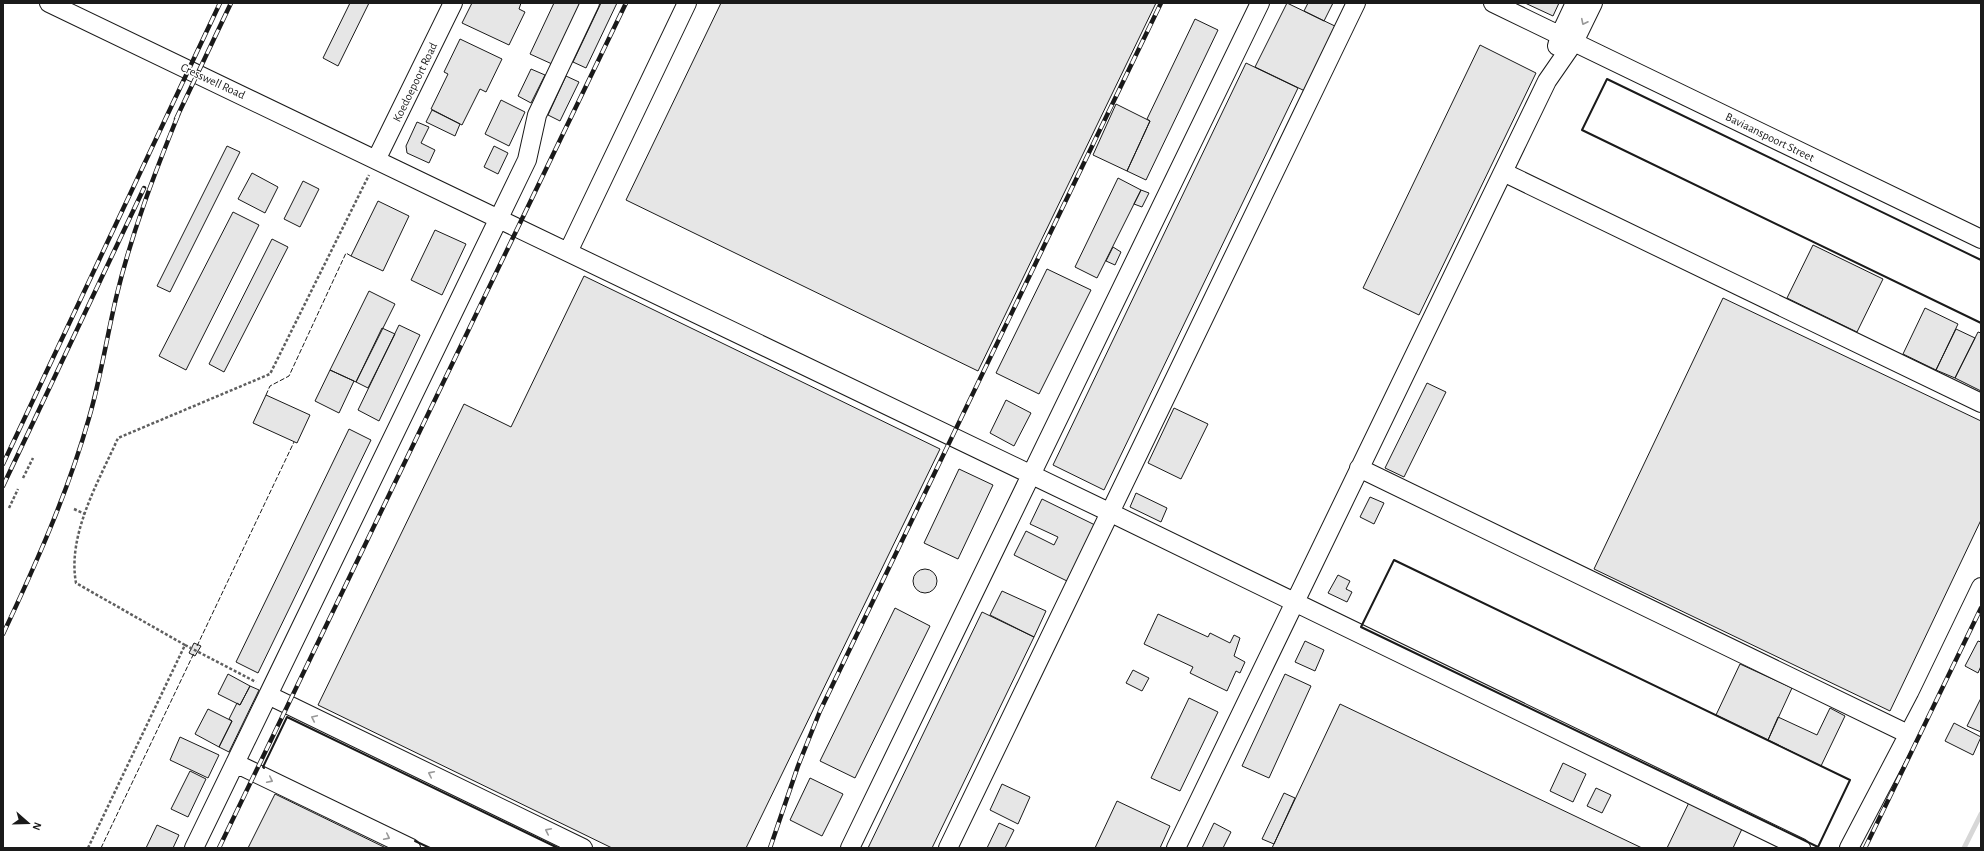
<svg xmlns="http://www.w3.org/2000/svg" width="1984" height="851" viewBox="0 0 1984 851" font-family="'Alegreya Sans',sans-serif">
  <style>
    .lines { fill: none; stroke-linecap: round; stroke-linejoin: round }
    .stream { stroke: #d7d7d7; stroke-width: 5 }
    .building { fill: #e6e6e6; stroke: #1a1a1a }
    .minor-casing { stroke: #1a1a1a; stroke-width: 20 }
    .path { stroke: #5f5f5f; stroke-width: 2.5; stroke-dasharray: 3 2; stroke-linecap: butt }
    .minor { stroke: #fff; stroke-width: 18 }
    .rail-casing { stroke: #1a1a1a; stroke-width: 4.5 }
    .rail { stroke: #fff; stroke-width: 3; stroke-dasharray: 9; stroke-linecap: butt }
    .fence { stroke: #1a1a1a; stroke-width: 1; stroke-dasharray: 5 2; stroke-linecap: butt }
    .wall { stroke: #1a1a1a; stroke-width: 2 }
    .oneway { stroke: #989898 }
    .labels { text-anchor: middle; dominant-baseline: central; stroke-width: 3; stroke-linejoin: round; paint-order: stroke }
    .street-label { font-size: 12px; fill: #1a1a1a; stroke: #fff }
  </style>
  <rect width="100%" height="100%" fill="#fff"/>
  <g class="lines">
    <path class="stream" d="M 1964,848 L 1981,814"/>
  </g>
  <path class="building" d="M 350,3 L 369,3 L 338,66 L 323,58 Z
    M 472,3 L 521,3 L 519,9 L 525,12 L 509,45 L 462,23 Z
    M 554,3 L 581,3 L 552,64 L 530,54 Z
    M 601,3 L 617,3 L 586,68 L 573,62 Z
    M 721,3 L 1156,3 L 978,371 L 626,200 Z
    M 1287,3 L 1339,28 L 1307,92 L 1255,67 Z
    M 1308,3 L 1333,3 L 1324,21 L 1304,11 Z
    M 1525,3 L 1559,3 L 1553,16 Z
    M 1195,19 L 1218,30 L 1146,180 L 1127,171 L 1150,121 L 1147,119 Z
    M 460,39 L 502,59 L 486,92 L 480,89 L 462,125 L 431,109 L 448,74 L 444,72 Z
    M 1480,45 L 1536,73 L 1419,315 L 1363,288 Z
    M 1246,63 L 1298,88 L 1104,490 L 1053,465 Z
    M 531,69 L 545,75 L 531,103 L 518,96 Z
    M 566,76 L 579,82 L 560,121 L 548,115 Z
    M 501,100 L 525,112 L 509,146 L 485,134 Z
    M 1116,104 L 1150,121 L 1127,171 L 1093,155 Z
    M 432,110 L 460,124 L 455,136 L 426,122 Z
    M 417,122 L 429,127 L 421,143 L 435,150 L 429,163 L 407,153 L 406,146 Z
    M 227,146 L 240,152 L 170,292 L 157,286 Z
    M 494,146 L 508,153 L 498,174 L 484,167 Z
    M 252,173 L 278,187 L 265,213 L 238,199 Z
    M 1118,178 L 1141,190 L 1097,278 L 1075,267 Z
    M 303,181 L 319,189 L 300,227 L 284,219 Z
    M 1141,190 L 1149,193 L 1142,207 L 1134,204 Z
    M 378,201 L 409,216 L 383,271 L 351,256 Z
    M 233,212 L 259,225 L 186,370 L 159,356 Z
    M 435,230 L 466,244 L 442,295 L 411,280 Z
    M 272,239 L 288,247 L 224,372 L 209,364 Z
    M 1813,245 L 1883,279 L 1857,332 L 1787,298 Z
    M 1113,247 L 1121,252 L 1115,265 L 1106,261 Z
    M 1047,269 L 1091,290 L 1039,394 L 996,373 Z
    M 584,276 L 940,449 L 746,848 L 612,848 L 318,705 L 464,404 L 511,427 Z
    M 369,291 L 395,304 L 356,382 L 330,370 Z
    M 1723,298 L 1981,421 L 1981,520 L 1890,711 L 1594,569 Z
    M 1925,308 L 1958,324 L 1936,370 L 1903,354 Z
    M 399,325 L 420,335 L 379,421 L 358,410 Z
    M 382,328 L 395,334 L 368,388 L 356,382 Z
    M 1956,329 L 1975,338 L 1955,378 L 1936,370 Z
    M 1978,332 L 1981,333 L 1981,391 L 1955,378 Z
    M 330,370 L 354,381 L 339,413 L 315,401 Z
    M 1427,383 L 1446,392 L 1404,477 L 1385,468 Z
    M 266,395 L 310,415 L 297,443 L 253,423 Z
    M 1006,400 L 1031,413 L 1014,446 L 990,433 Z
    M 1174,408 L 1208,424 L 1181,479 L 1148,463 Z
    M 349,429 L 371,440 L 258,673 L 236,662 Z
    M 959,469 L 993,485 L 958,559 L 924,543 Z
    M 1136,493 L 1167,508 L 1161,522 L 1130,507 Z
    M 1370,497 L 1384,503 L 1374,524 L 1360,517 Z
    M 1042,499 L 1095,525 L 1067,581 L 1014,555 L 1026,531 L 1054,545 L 1058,537 L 1030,524 Z
    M913 581a12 12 0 1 1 24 0a12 12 0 1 1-24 0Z
    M 1338,575 L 1350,581 L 1346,589 L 1352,592 L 1347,602 L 1328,593 Z
    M 1002,591 L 1046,611 L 1034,637 L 990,615 Z
    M 895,608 L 930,626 L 855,778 L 820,761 Z
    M 982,612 L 1034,637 L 932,848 L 868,848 Z
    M 1158,614 L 1208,637 L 1210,633 L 1230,643 L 1234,635 L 1240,638 L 1234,656 L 1245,662 L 1240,673 L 1236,671 L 1227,691 L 1190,673 L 1193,667 L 1144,644 Z
    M 1305,641 L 1324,650 L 1315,671 L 1295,662 Z
    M 1978,641 L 1981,642 L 1981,666 L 1978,673 L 1965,666 Z
    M 194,643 L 201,646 L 195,656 L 189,653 Z
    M 1740,664 L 1792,688 L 1768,740 L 1716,715 Z
    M 1133,670 L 1149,678 L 1142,691 L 1126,683 Z
    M 228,674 L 250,686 L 240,705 L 218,694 Z
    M 1285,674 L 1311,686 L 1269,778 L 1242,766 Z
    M 250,686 L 259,690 L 229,752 L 219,747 L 232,721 L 229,719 L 237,703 L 240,705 Z
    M 1189,698 L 1218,712 L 1180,791 L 1151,778 Z
    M 1981,698 L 1981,732 L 1967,726 Z
    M 1340,704 L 1642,848 L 1272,848 Z
    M 1830,708 L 1845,716 L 1821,766 L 1768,740 L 1778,717 L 1817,735 Z
    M 208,709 L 232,721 L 219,747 L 195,734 Z
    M 1954,723 L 1981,737 L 1973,755 L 1945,741 Z
    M 180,737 L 219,755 L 208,778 L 170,760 Z
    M 1563,763 L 1586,774 L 1573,802 L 1550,791 Z
    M 190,771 L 206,779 L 188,817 L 171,809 Z
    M 810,778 L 843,794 L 822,836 L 790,820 Z
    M 1002,784 L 1030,797 L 1018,824 L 990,810 Z
    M 1596,788 L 1611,795 L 1602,813 L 1587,806 Z
    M 1696,788 L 1749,814 L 1733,848 L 1667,848 Z
    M 1284,793 L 1295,798 L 1274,844 L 1262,839 Z
    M 275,794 L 386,848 L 248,848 Z
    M 1117,801 L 1170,826 L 1160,848 L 1095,848 Z
    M 999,823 L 1014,830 L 1005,848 L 987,848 Z
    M 1214,823 L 1231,832 L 1223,848 L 1202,848 Z
    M 157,825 L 179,835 L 173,848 L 146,848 Z"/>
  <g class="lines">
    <defs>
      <path id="minor" d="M 49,3 L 1109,512 L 1801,848
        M 1493,3 L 1981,239
        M 1557,46 L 1560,35 L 1575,3
        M 376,160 L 453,3
        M 1503,172 L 1981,403
        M 568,252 L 687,3
        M 1359,468 L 1908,734
        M 268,695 L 583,848
        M 235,763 L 411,848
        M 194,848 L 527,160 L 537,115 L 590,3
        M 850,848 L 1260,3
        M 948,848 L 1356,3
        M 1176,848 L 1547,81 L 1574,42 L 1593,3
        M 1849,848 L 1926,701 L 1981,587"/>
    </defs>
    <use href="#minor" class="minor-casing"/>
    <path class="path" d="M 23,478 L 33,458
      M 9,508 L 18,489
      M 74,509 L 85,514
      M 185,645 L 256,682
      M 88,848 L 185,645 L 76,583 C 67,534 99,481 118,438 L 270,374 L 369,175"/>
    <use href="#minor" class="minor"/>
    <defs>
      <path id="rail" d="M 176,119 L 231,3
        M 3,464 L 220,3
        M 3,486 L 144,188
        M 3,634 C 36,564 68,492 89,418 C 101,377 107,335 117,294 C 132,232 155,172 179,113
        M 219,848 L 626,3
        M 770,848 L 798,766 L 820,711 L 1161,3
        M 1865,848 L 1981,608"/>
    </defs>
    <use href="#rail" class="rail-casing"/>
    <use href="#rail" class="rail"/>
    <path class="fence" d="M 266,395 L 270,386 L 289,376 L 346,253 L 351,256
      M 197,646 L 294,442
      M 101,848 L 194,653"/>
    <path class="wall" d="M 1981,260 L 1607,79 L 1582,130 L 1981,323
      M 1394,560 L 1850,780 L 1818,847 L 1361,627 Z
      M 264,768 L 263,767 L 287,717 L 558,848
      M 415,841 L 430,848"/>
  </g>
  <defs><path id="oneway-chevron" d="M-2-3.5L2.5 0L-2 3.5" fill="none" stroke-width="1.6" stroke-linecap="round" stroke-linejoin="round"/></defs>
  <g class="oneway">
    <use href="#oneway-chevron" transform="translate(1584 22) rotate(116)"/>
    <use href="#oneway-chevron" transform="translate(314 718) rotate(-155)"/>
    <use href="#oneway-chevron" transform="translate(431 774) rotate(-154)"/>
    <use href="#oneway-chevron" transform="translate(270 780) rotate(26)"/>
    <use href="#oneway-chevron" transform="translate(548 831) rotate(-154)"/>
    <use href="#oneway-chevron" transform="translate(387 837) rotate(26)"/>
  </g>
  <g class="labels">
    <g class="street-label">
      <text transform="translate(213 81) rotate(25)">Cresswell Road</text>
      <text transform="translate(415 82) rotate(-64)">Koedoepoort Road</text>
      <text transform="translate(1770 137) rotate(26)">Baviaanspoort Street</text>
    </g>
  </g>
  <rect width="1984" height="851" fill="none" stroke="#1a1a1a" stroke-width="8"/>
  <g transform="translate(28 823) rotate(110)" stroke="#ffffff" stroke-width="3" paint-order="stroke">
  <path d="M0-3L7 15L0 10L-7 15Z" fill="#1a1a1a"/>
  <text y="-6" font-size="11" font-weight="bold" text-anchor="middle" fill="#1a1a1a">N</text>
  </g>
</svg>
